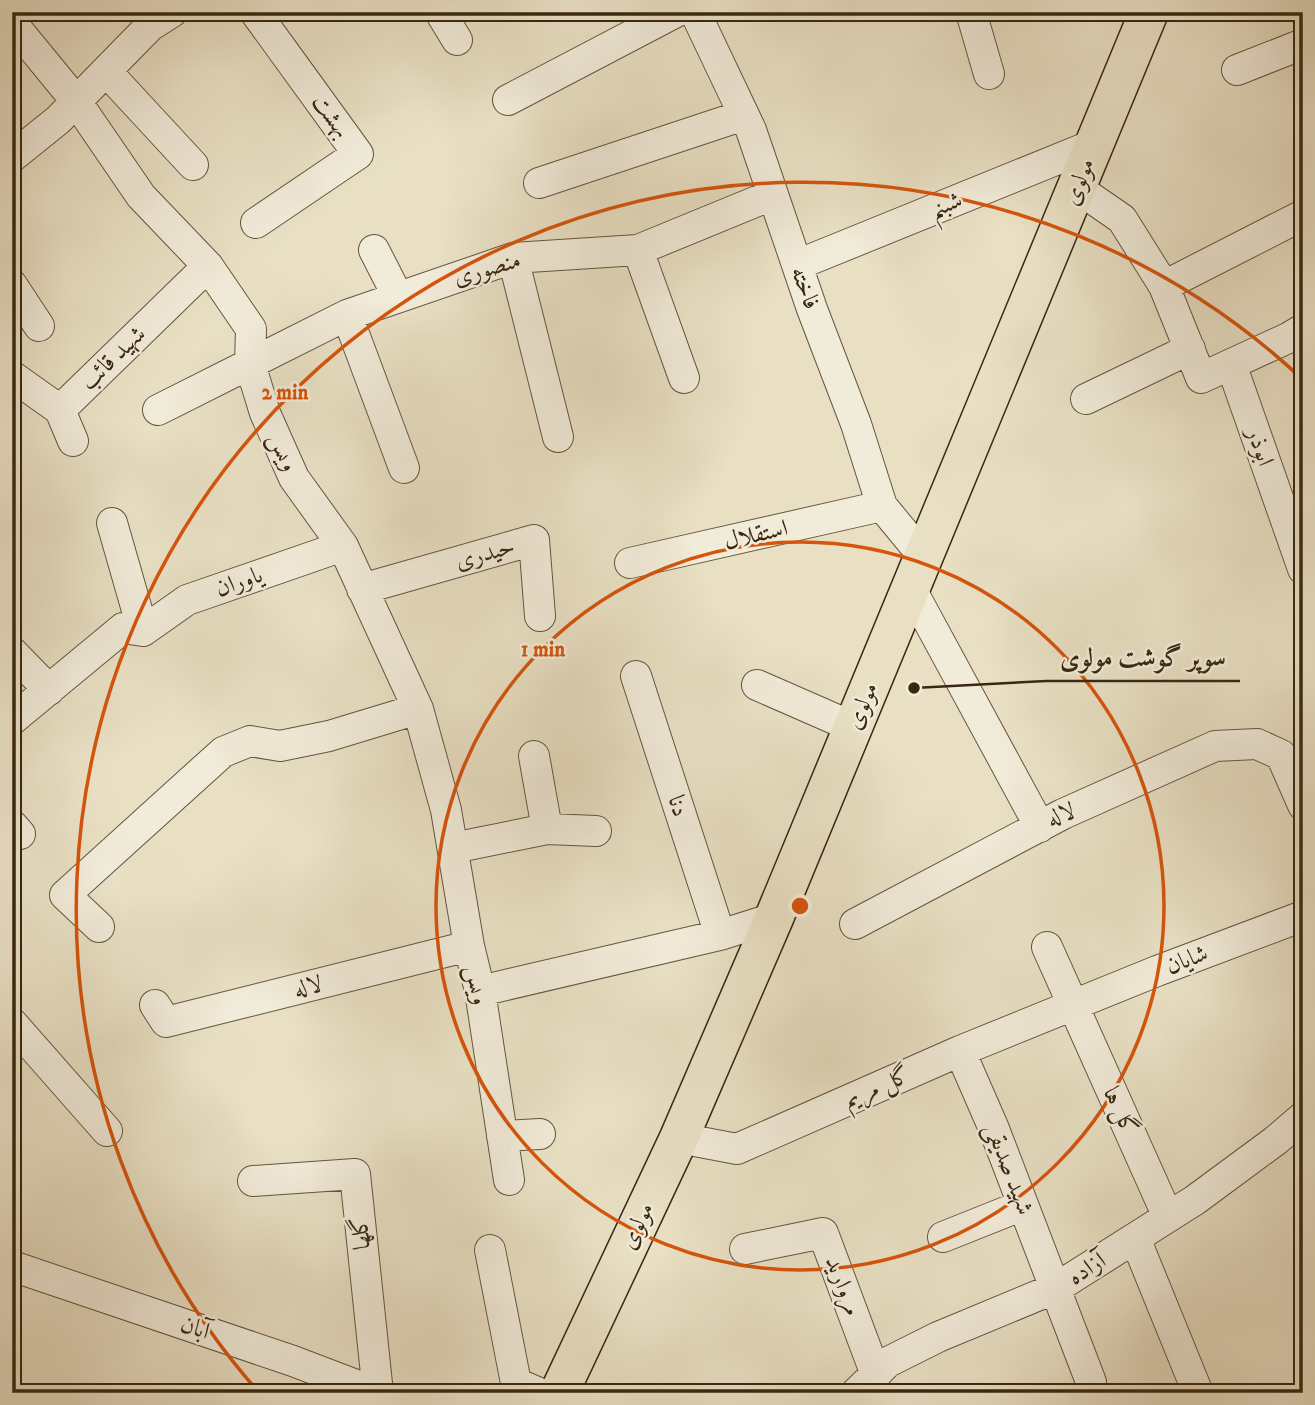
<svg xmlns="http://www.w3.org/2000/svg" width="1315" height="1405" viewBox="0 0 1315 1405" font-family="'IM FELL DW Pica',Amiri,serif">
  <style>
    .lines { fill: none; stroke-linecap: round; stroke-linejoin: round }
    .minor-casing { stroke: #64553e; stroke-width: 32 }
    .major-casing { stroke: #382711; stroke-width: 41 }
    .minor { stroke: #f1ebd9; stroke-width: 30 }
    .major { stroke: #e9e0c4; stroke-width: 38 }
    .ring { fill: none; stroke: #d6540c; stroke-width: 3.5 }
    .labels { text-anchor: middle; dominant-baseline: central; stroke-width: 5; stroke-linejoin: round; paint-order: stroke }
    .street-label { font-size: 24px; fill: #382711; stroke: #f1ebd9 }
    .centre { fill: #d6540c; stroke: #f1ebd9; stroke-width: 3.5 }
    .ring-label { font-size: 21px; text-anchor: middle; font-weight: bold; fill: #d6540c; stroke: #f1ebd9; stroke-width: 5; stroke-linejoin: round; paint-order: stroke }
    .leader { fill: none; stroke: #382711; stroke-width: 2.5 }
    .callout-dot { fill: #382711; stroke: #f1ebd9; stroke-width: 2.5 }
    .callout-label { font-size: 26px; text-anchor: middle; font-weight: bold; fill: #382711; stroke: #f1ebd9; stroke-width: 5; stroke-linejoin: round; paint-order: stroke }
  </style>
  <rect width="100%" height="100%" fill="#e9e0c4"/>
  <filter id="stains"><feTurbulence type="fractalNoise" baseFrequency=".00286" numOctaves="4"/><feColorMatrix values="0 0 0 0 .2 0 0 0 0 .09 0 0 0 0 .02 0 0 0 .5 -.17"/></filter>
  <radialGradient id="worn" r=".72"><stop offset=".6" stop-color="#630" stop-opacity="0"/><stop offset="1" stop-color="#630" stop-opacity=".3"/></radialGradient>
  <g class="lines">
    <defs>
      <path id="minor" d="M 255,12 L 358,154 L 256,223
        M 440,12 L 457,40
        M 695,12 L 751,130 L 812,309 L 856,424 L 882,506 L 924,557
        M 971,12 L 989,74
        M 12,23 L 76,101 L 141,196 L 208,266 L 251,329 L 250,364 L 265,413 L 294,478 L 343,546 L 418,709 L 446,810 L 469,946 L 480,991 L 509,1180
        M 1237,70 L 1303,44
        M 106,71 L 193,165
        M 508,100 L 676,12
        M 12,157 L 58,120 L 150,26 L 172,12
        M 539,183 L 744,115
        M 1077,188 L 1122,219 L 1164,286 L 1201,378 L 1288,338 L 1303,329
        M 374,250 L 398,297
        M 638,250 L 684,378
        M 513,258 L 558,437
        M 797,265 L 1095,144
        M 12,285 L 39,326
        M 1164,286 L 1303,215
        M 347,315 L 404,468
        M 1231,364 L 1303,569
        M 12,376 L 60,410 L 208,266
        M 1086,399 L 1190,349
        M 60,410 L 73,441
        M 158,410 L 347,315 L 513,258 L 638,250 L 772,195
        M 112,523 L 143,631
        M 630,563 L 882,506
        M 362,589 L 534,540 L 540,616
        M 911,589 L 1040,827
        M 143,631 L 187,600 L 343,546
        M 12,652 L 49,690
        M 636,676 L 720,935
        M 757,685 L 853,727
        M 12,720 L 123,628 L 143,631
        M 12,825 L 20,834
        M 547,829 L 596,831
        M 453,848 L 547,829 L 534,756
        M 855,924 L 1063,814 L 1215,746 L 1257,744 L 1281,755 L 1303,805
        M 99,927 L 65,895 L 223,752 L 250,741 L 280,746 L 329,736 L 418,709
        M 1047,947 L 1168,1217
        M 480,991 L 720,935 L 774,918
        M 155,1005 L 166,1022 L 469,946
        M 12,1023 L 107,1131
        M 960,1051 L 994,1129 L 1091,1382
        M 502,1136 L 540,1134
        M 679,1138 L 737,1149 L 960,1051 L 1157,971 L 1303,916
        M 253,1181 L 355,1174 L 378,1393
        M 943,1237 L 1023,1205
        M 1135,1238 L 1198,1393
        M 745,1249 L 823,1233 L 876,1375
        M 490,1250 L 516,1383 L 539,1393
        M 12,1266 L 293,1361 L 377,1393
        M 856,1393 L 888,1362 L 938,1337 L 1056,1288 L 1195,1200 L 1275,1141 L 1303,1117"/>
      <path id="major" d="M 559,1393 L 679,1138 L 774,918 L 1149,12"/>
    </defs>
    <use href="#minor" class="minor-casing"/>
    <use href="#major" class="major-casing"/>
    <use href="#minor" class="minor"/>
    <use href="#major" class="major"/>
  </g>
  <g class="ring">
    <circle cx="800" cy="906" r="364"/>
    <path d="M255 1388A728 728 0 0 1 1301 378"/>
  </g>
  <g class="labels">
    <g class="street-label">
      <text transform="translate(331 116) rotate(54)">بهشت</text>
      <text transform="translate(1079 182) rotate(-68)">مولوی</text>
      <text transform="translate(946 205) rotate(-22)">شبنم</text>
      <text transform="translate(487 269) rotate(-16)">منصوری</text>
      <text transform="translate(805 288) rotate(70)">فاخته</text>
      <text transform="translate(113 358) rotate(-44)">شهید قائب</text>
      <text transform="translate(1260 447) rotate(71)">ابوذر</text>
      <text transform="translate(283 452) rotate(65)">ویس</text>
      <text transform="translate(756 535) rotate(-13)">استقلال</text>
      <text transform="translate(485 554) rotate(-16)">حیدری</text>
      <text transform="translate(239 582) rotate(-19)">یاوران</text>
      <text transform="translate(862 706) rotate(-67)">مولوی</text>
      <text transform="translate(678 806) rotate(72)">دنا</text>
      <text transform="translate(1061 815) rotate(-21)">لاله</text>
      <text transform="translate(1187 960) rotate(-21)">شایان</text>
      <text transform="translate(477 985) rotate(79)">ویس</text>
      <text transform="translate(308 987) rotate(-14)">لاله</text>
      <text transform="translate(877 1088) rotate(-24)">گل مریم</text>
      <text transform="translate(1120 1111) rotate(65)">گل ها</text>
      <text transform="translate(1009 1169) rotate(69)">شهید صدیقی</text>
      <text transform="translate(637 1226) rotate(-65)">مولوی</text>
      <text transform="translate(361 1233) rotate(-96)">گلها</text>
      <text transform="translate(1087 1269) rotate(-32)">آزاده</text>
      <text transform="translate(843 1286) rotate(69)">مروارید</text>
      <text transform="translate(195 1328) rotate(19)">آبان</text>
    </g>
  </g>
  <circle cx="800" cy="906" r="10" class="centre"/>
  <g class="ring-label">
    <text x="285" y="399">2 min</text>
    <text x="543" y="656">1 min</text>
  </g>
  <path class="leader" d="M914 688L1046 681H1240"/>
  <circle class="callout-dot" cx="914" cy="688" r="7"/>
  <g class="callout-label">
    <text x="1143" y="666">سوپر گوشت مولوی</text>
  </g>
  <rect width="1315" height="1405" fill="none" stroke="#e9e0c4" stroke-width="42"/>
  <rect x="14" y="14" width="1287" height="1377" fill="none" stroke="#382711" stroke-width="3.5"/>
  <rect x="21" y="21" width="1273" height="1363" fill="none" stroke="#382711" stroke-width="2"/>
  <rect width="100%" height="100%" filter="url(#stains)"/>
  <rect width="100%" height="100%" fill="url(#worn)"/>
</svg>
